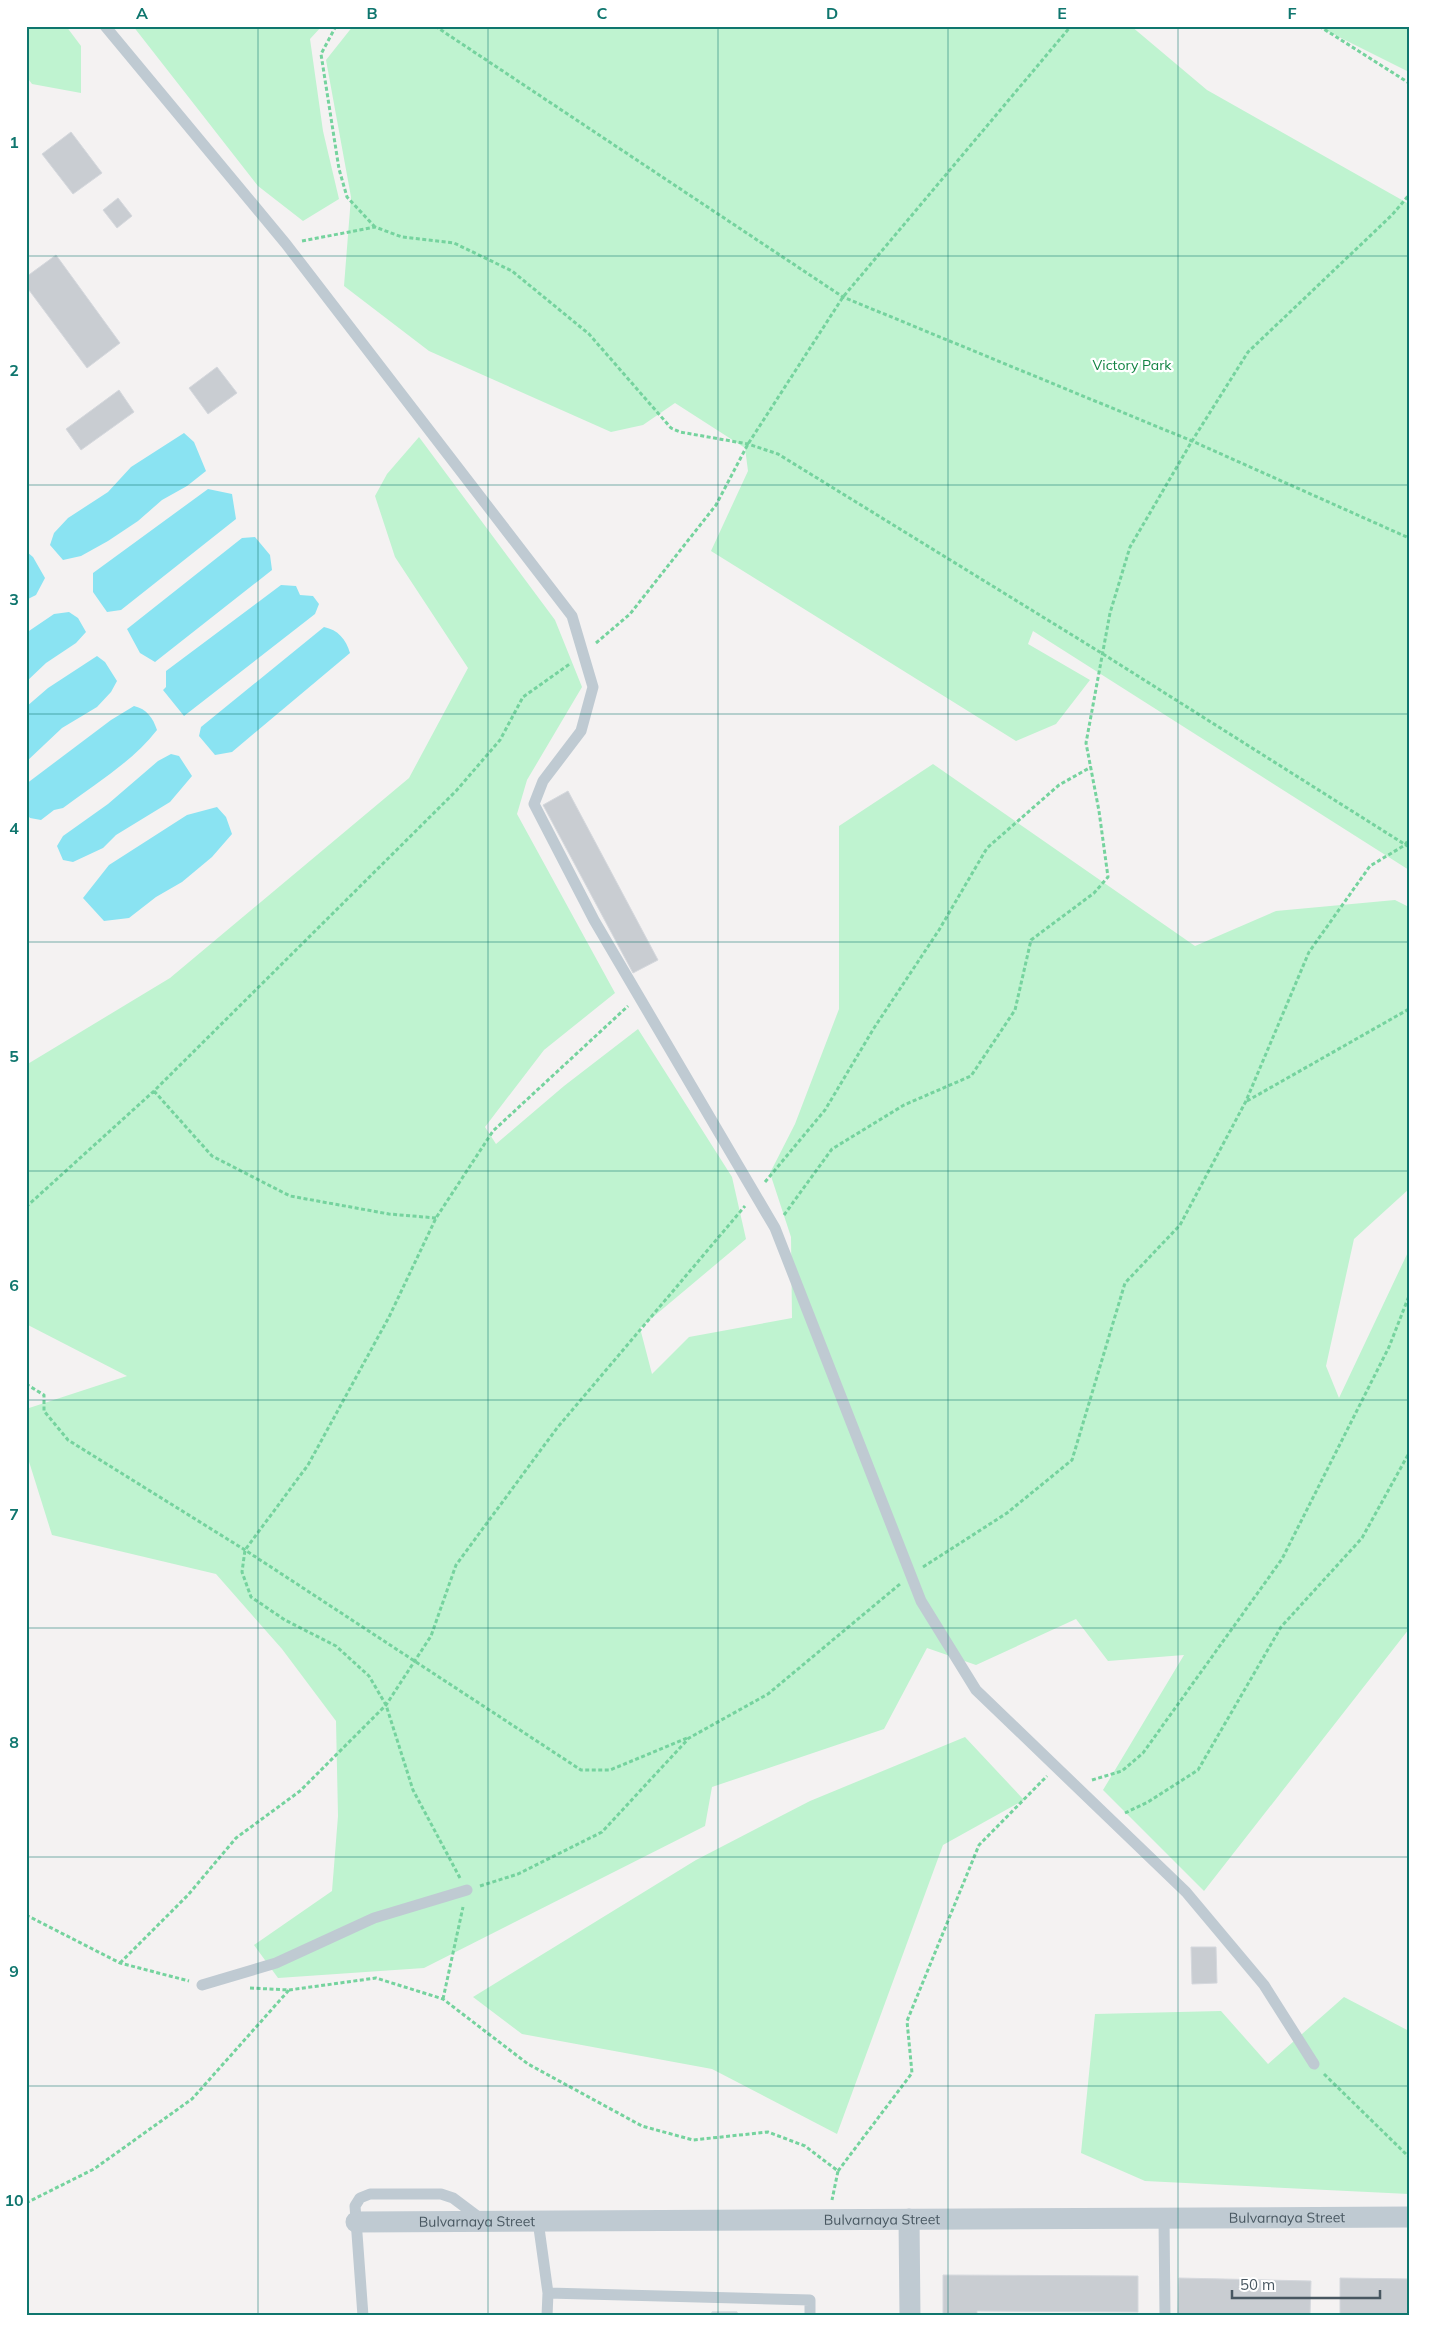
<svg xmlns="http://www.w3.org/2000/svg" width="1435" height="2342" viewBox="0 0 1435 2342" font-family="Mulish,sans-serif">
  <style>
    .green { fill: #bff3d0 }
    .water { fill: #8ae3f2 }
    .building { fill: #c9cdd2; stroke: #d5d8dd }
    .lines { fill: none; stroke-linecap: round; stroke-linejoin: round }
    .path { stroke: #75d39e; stroke-width: 3; stroke-dasharray: 4 2.5; stroke-linecap: butt }
    .service { stroke: #bfcad2; stroke-width: 11 }
    .minor { stroke: #bfcad2; stroke-width: 21 }
    .grid { fill: none; stroke: #0f766e; stroke-width: 1; stroke-opacity: 0.55 }
    .labels { text-anchor: middle; dominant-baseline: central; stroke-width: 4.5; stroke-linejoin: round; paint-order: stroke }
    .park-label { font-size: 14px; fill: #128343; stroke: #fff }
    .street-label { font-size: 14px; fill: #485761; stroke: #fff }
    .neatline { fill: none; stroke: #0f766e; stroke-width: 2 }
    .grid-label { font-size: 16px; text-anchor: middle; font-weight: bold; fill: #0f766e }
  </style>
  <rect width="100%" height="100%" fill="#f4f2f2"/>
  <path class="green" d="M 26,26 L 66,26 L 81,46 L 81,93 L 32,84 L 26,76 Z
    M 133,26 L 322,26 L 310,39 L 323,131 L 339,199 L 303,221 L 258,186 Z
    M 353,26 L 1131,26 L 1207,90 L 1409,204 L 1409,870 L 1033,631 L 1028,644 L 1090,680 L 1056,724 L 1016,741 L 711,551 L 748,471 L 745,448 L 675,403 L 643,425 L 611,432 L 429,351 L 344,286 L 351,197 L 326,60 Z
    M 1317,26 L 1409,26 L 1409,72 Z
    M 419,437 L 555,620 L 582,687 L 527,780 L 517,814 L 615,993 L 544,1050 L 485,1127 L 496,1144 L 564,1086 L 638,1029 L 732,1177 L 746,1239 L 640,1328 L 652,1374 L 689,1337 L 792,1318 L 791,1237 L 770,1173 L 795,1124 L 839,1009 L 839,826 L 933,764 L 1195,946 L 1276,911 L 1395,900 L 1409,907 L 1409,1189 L 1354,1239 L 1326,1366 L 1339,1398 L 1409,1250 L 1409,1629 L 1204,1891 L 1103,1790 L 1184,1655 L 1108,1661 L 1076,1619 L 976,1665 L 927,1648 L 884,1729 L 712,1787 L 705,1826 L 424,1968 L 278,1978 L 254,1945 L 332,1891 L 338,1816 L 336,1721 L 282,1649 L 216,1574 L 52,1535 L 26,1452 L 26,1409 L 127,1376 L 26,1324 L 26,1065 L 170,978 L 409,778 L 468,668 L 395,557 L 375,496 L 387,474 Z
    M 965,1737 L 1024,1800 L 943,1845 L 837,2134 L 712,2069 L 522,2034 L 473,1997 L 696,1860 L 810,1801 Z
    M 1344,1997 L 1409,2031 L 1409,2194 L 1145,2181 L 1081,2153 L 1095,2014 L 1221,2011 L 1268,2064 Z"/>
  <path class="water" d="M 184,433 L 194,442 L 206,471 L 187,486 L 162,500 L 138,521 L 108,541 L 81,556 L 63,560 L 50,545 L 54,533 L 68,518 L 108,492 L 131,467 Z
    M 208,489 L 232,494 L 236,519 L 121,610 L 107,612 L 93,592 L 93,573 Z
    M 255,537 L 270,555 L 272,570 L 155,662 L 140,653 L 127,629 L 242,538 Z
    M 27,552 L 33,557 L 45,578 L 36,595 L 26,600 Z
    M 281,585 L 296,586 L 300,595 L 313,596 L 319,604 L 315,614 L 184,716 L 163,690 L 166,687 L 166,671 Z
    M 69,612 L 78,618 L 86,632 L 76,643 L 46,663 L 26,682 L 26,633 L 54,614 Z
    M 324,627 C 338,630 346,639 350,653 L 232,752 L 215,755 L 199,736 L 201,727 Z
    M 97,656 L 105,662 L 117,681 L 111,692 L 97,707 L 62,728 L 26,762 L 26,707 L 48,688 Z
    M 134,706 C 147,709 153,718 157,730 C 132,762 95,784 63,808 L 54,810 L 41,820 L 30,818 L 26,813 L 26,784 L 111,720 Z
    M 171,754 L 179,756 L 192,776 L 170,802 L 116,835 L 103,848 L 73,862 L 63,860 L 57,846 L 63,836 L 108,804 L 158,761 Z
    M 217,807 L 226,817 L 232,834 L 212,857 L 182,882 L 156,897 L 129,918 L 104,921 L 83,898 L 109,865 L 187,815 Z"/>
  <path class="building" d="M 71,132 L 102,173 L 73,194 L 42,154 Z
    M 118,198 L 132,216 L 117,228 L 103,210 Z
    M 56,255 L 120,343 L 87,368 L 26,286 L 26,277 Z
    M 217,367 L 237,393 L 208,414 L 189,388 Z
    M 119,390 L 134,412 L 81,450 L 66,429 Z
    M 568,791 L 658,960 L 633,973 L 543,805 Z
    M 1191,1947 L 1216,1947 L 1217,1983 L 1192,1984 Z
    M 943,2275 L 1138,2276 L 1138,2312 L 977,2311 L 977,2316 L 943,2316 Z
    M 1179,2278 L 1311,2281 L 1310,2316 L 1178,2315 Z
    M 1340,2278 L 1409,2279 L 1409,2315 L 1340,2314 Z
    M 712,2312 L 737,2312 L 737,2316 L 712,2316 Z
    M 712,2312 L 737,2312 L 737,2316 L 712,2316 Z"/>
  <g class="lines">
    <path class="path" d="M 336,26 L 321,54 L 339,169 L 347,197 L 375,227
      M 435,26 L 843,297 L 1192,441 L 1409,538
      M 1319,26 L 1409,83
      M 302,241 L 375,227 L 402,237 L 454,243 L 512,271 L 589,334 L 671,428 L 680,432 L 748,444 L 778,454 L 1103,654 L 1409,847
      M 596,643 L 630,614 L 716,505 L 748,444 L 843,297 L 1071,26
      M 154,1091 L 212,1156 L 290,1196 L 389,1214 L 436,1218
      M 1247,1101 L 1409,1009
      M 765,1182 L 825,1110 L 874,1028 L 939,930 L 987,848 L 1059,785 L 1091,767
      M 26,1207 L 154,1091 L 456,791 L 500,740 L 523,697 L 571,663
      M 784,1215 L 832,1149 L 904,1105 L 971,1076 L 1015,1010 L 1031,940 L 1094,893 L 1108,877 L 1099,811 L 1086,743 L 1110,613 L 1130,547 L 1192,441 L 1248,352 L 1392,215 L 1409,195
      M 26,1384 L 44,1395 L 44,1411 L 68,1440 L 245,1550 L 581,1770 L 610,1770 L 687,1738
      M 923,1567 L 1007,1513 L 1072,1460 L 1125,1283 L 1180,1225 L 1246,1101 L 1309,952 L 1370,866 L 1405,845 L 1409,839
      M 1092,1780 L 1122,1771 L 1143,1753 L 1282,1559 L 1389,1347 L 1409,1296
      M 1125,1813 L 1148,1802 L 1198,1770 L 1281,1627 L 1362,1538 L 1409,1453
      M 460,1878 L 413,1790 L 386,1705 L 369,1676 L 336,1646 L 285,1620 L 251,1597 L 242,1572 L 245,1550 L 308,1465 L 389,1317 L 436,1218 L 493,1131 L 628,1006
      M 480,1886 L 518,1874 L 602,1832 L 689,1738 L 768,1694 L 900,1584
      M 26,1915 L 120,1963 L 189,1981
      M 120,1963 L 188,1895 L 236,1838 L 300,1791 L 386,1705 L 431,1636 L 456,1565 L 557,1428 L 745,1206
      M 250,1988 L 289,1990 L 376,1978 L 443,1999 L 528,2064 L 642,2126 L 693,2140 L 768,2132 L 805,2146 L 838,2171 L 832,2200
      M 443,1999 L 463,1907
      M 1324,2074 L 1409,2157
      M 838,2171 L 912,2073 L 907,2021 L 979,1845 L 1047,1776
      M 26,2203 L 94,2169 L 192,2099 L 289,1990"/>
    <path class="service" d="M 105,26 L 286,244 L 572,616 L 593,687 L 581,731 L 543,781 L 534,804 L 594,920 L 775,1228 L 921,1601 L 976,1690 L 1186,1892 L 1264,1985 L 1314,2064
      M 202,1985 L 276,1963 L 374,1918 L 467,1890
      M 1164,2218 L 1165,2316
      M 538,2221 L 548,2293 L 547,2316
      M 548,2293 L 810,2300 L 810,2316
      M 363,2316 L 355,2206 L 360,2198 L 370,2194 L 441,2194 L 453,2198 L 481,2219"/>
    <g class="minor">
      <path d="M 909,2219 L 910,2316"/>
      <path id="s1" d="M 356,2222 L 1409,2217"/>
    </g>
  </g>
  <path class="grid" d="M 258,26 L 258,2316M 488,26 L 488,2316M 718,26 L 718,2316M 948,26 L 948,2316M 1178,26 L 1178,2316M 26,256 L 1409,256M 26,485 L 1409,485M 26,714 L 1409,714M 26,942 L 1409,942M 26,1171 L 1409,1171M 26,1400 L 1409,1400M 26,1628 L 1409,1628M 26,1857 L 1409,1857M 26,2086 L 1409,2086"/>
  <g class="labels">
    <g class="park-label">
      <text x="1132" y="365">Victory Park</text>
    </g>
    <g class="street-label">
      <text stroke="none"><textPath href="#s1" startOffset="931">Bulvarnaya Street</textPath></text>
      <text stroke="none"><textPath href="#s1" startOffset="526">Bulvarnaya Street</textPath></text>
      <text stroke="none"><textPath href="#s1" startOffset="121">Bulvarnaya Street</textPath></text>
    </g>
  </g>
  <rect width="1435" height="2342" fill="none" stroke="#ffffff" stroke-width="55"/>
  <path d="M1232 2290v8h148v-8" fill="none" stroke="#485761" stroke-width="2.5"/>
  <text x="1240" y="2290" font-size="15" fill="#485761" stroke="#ffffff" stroke-width="4" paint-order="stroke">50 m</text>
  <rect x="28" y="28" width="1380" height="2286" class="neatline"/>
  <g class="grid-label">
    <text x="142" y="19">A</text>
    <text x="372" y="19">B</text>
    <text x="602" y="19">C</text>
    <text x="832" y="19">D</text>
    <text x="1062" y="19">E</text>
    <text x="1292" y="19">F</text>
    <text x="14" y="148">1</text>
    <text x="14" y="376">2</text>
    <text x="14" y="605">3</text>
    <text x="14" y="834">4</text>
    <text x="14" y="1062">5</text>
    <text x="14" y="1291">6</text>
    <text x="14" y="1520">7</text>
    <text x="14" y="1748">8</text>
    <text x="14" y="1977">9</text>
    <text x="14" y="2206">10</text>
  </g>
</svg>
